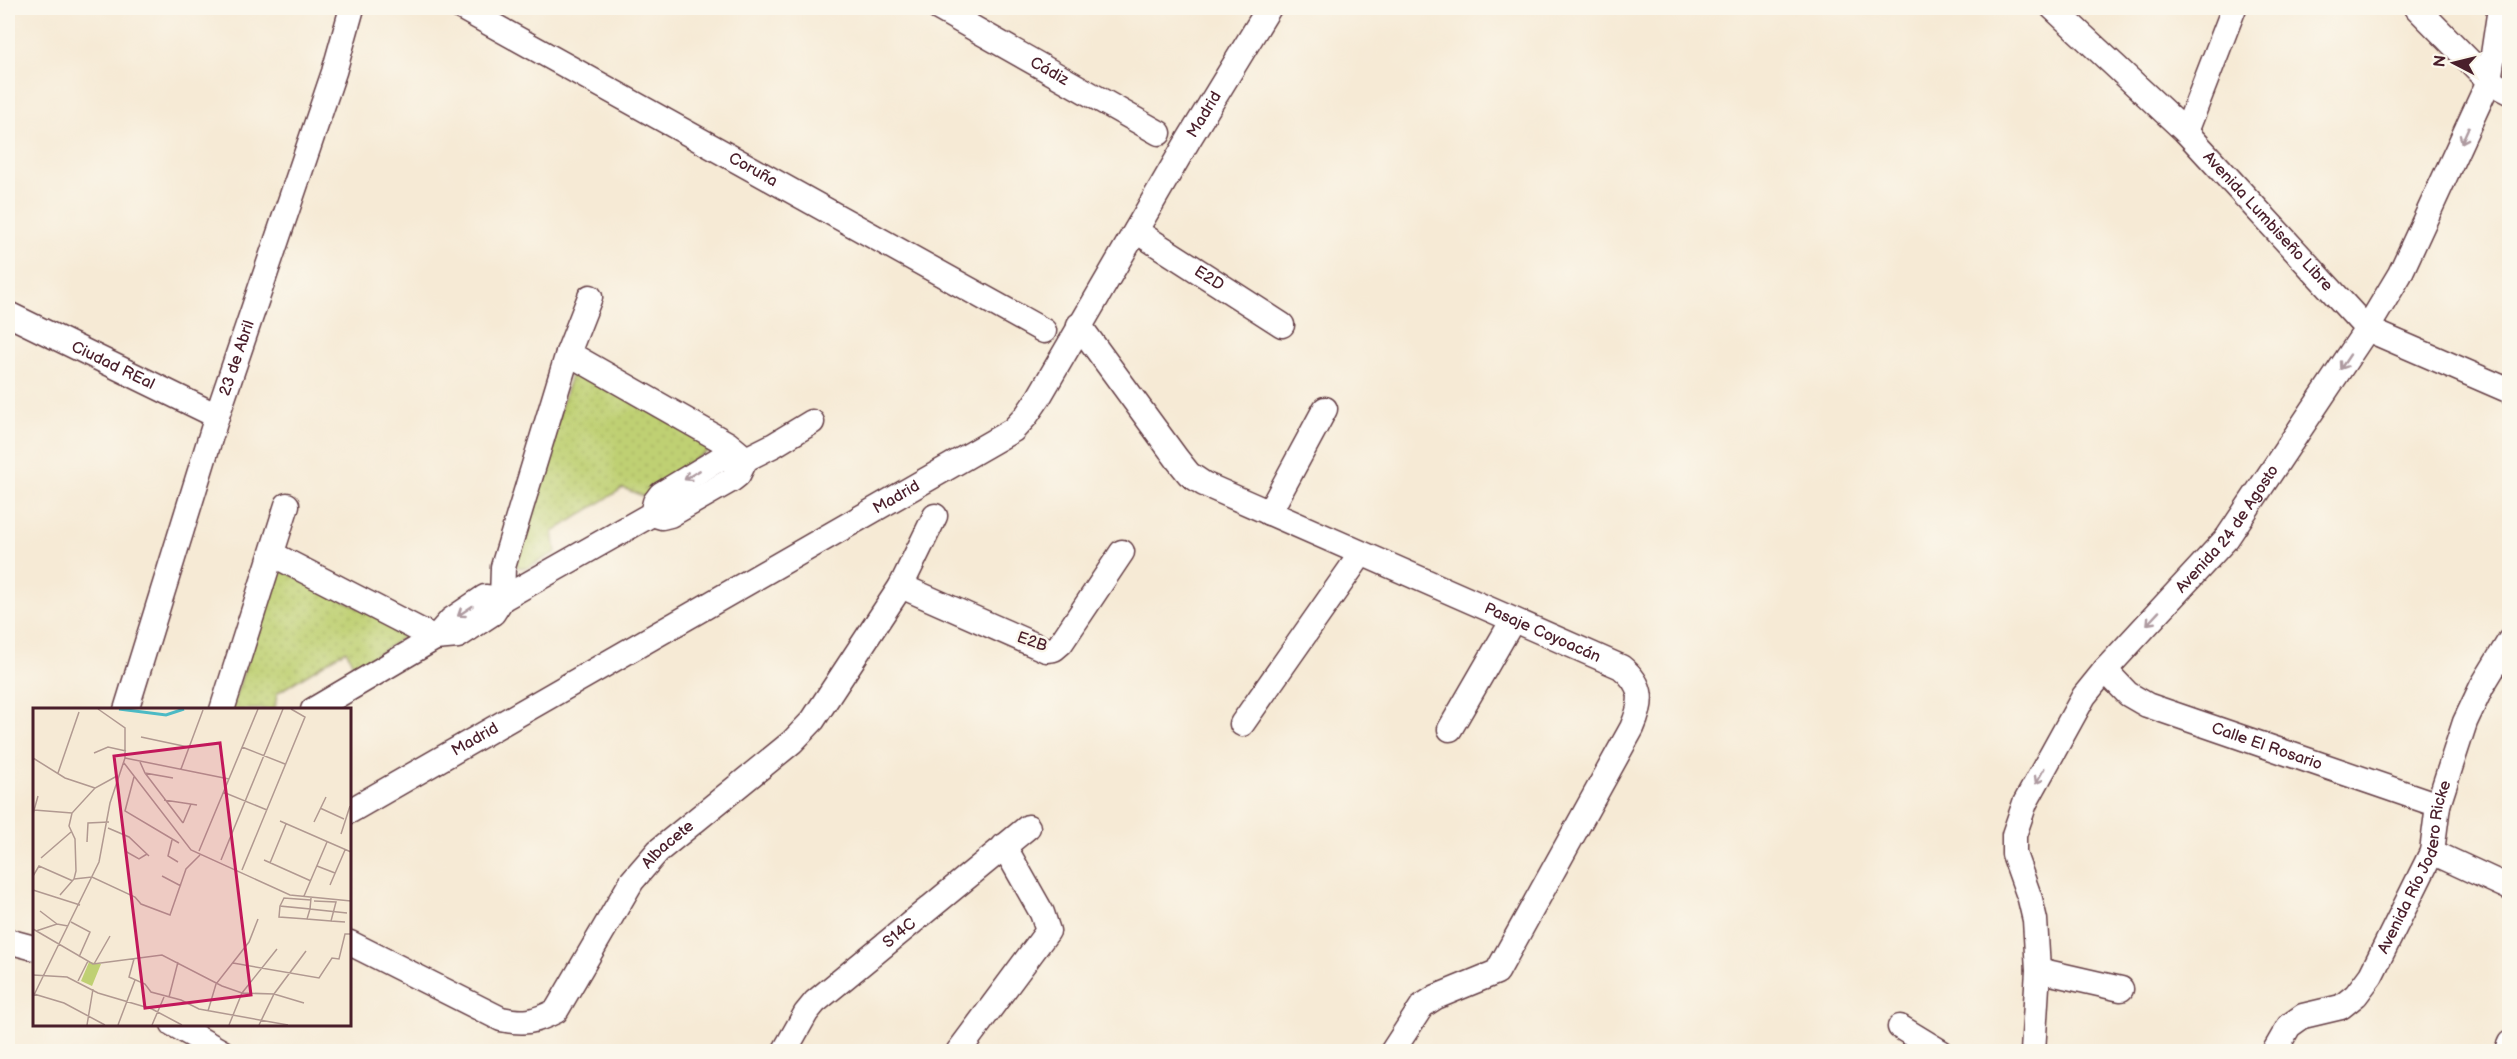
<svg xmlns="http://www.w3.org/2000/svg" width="2517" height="1059" viewBox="0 0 2517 1059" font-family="'Balsamiq Sans',sans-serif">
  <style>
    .park { fill: url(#park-dots); stroke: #84784f; stroke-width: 1.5 }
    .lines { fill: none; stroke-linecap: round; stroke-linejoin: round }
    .minor-casing { stroke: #643d44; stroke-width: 27 }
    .minor { stroke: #fff; stroke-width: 24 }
    .oneway { stroke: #ae9aa0 }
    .labels { text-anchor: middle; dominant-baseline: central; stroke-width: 5; stroke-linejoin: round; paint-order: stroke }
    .street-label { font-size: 16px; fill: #4a1f2b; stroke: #fbf7ec }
    .inset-river { fill: none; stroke: #4cbac5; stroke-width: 3 }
    .inset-road { fill: none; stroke: #b19991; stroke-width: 1.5 }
    .view { fill: #c2185b; fill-opacity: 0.15; stroke: #c2185b; stroke-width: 3 }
    .inset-edge { fill: none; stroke: #4a1f2b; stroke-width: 3 }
  </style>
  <defs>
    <pattern id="park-dots" width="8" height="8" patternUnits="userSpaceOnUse" patternTransform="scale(1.5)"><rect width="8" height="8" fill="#bfd073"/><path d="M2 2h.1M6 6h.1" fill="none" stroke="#a6b264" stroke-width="1.8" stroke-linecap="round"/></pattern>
  </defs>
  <rect width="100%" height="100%" fill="#fbf7ec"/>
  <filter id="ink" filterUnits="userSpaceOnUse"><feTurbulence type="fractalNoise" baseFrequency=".0167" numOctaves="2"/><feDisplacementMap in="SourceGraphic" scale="12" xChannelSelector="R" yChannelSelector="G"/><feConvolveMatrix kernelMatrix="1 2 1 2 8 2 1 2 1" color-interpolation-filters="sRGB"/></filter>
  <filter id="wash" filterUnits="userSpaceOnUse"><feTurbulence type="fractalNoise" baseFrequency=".008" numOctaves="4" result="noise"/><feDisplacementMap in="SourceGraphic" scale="24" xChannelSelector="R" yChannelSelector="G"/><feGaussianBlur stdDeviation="1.35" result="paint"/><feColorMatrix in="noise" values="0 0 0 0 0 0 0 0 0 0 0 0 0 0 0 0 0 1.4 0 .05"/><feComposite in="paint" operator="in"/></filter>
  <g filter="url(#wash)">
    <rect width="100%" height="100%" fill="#f6ead5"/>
    <path class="park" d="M 576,360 L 728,440 C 699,456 670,472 648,498 L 623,488 L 553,532 L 556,552 L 527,568 L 517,567 L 514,557 Z
      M 278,568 L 410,633 L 355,669 L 346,650 L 277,693 L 275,709 L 231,710 Z"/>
  </g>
  <g filter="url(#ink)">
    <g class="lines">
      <defs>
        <g id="minor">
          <path id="s1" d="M 462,8 L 1044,331"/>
          <path id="s2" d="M 938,8 L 1159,133"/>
          <path id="s3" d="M 2053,8 L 2186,132 L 2367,329 L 2510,391"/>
          <path d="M 2417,8 L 2489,81 L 2510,92"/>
          <path d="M 2186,132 L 2234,8"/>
          <path id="s4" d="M 1136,231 L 1282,325"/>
          <path id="s5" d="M 8,314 L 217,416"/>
          <path id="s6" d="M 1079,325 L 1177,459 L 1189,474 L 1204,484 L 1621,667 C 1645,686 1643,703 1632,728 L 1497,972 L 1436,997 L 1422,1006 L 1392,1052"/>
          <path d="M 568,353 L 728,444 L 746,459"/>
          <path d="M 1269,513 L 1325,409"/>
          <path d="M 652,514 L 662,517 L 670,515 L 733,479 L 738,475 L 746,459"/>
          <path d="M 272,554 L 435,638 L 458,636 L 493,613 L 502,599 L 652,514 L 655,502 L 661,494 L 721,458 L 746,459 L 774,445 L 812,422"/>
          <path d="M 901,586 L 1046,650 L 1054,649 L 1061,643 L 1122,552"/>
          <path d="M 502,599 L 503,567 L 568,353 L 590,297"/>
          <path id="s7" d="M 2105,670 L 2128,694 L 2147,705 L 2438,805"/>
          <path id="s8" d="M 126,710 L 217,416 L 334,72 L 352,8"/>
          <path d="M 222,710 L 287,505"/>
          <path d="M 313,710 L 435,638 L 451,620 L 485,597 L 502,599"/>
          <path d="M 1242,724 L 1361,554"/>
          <path d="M 1450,729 L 1513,620"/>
          <path id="s9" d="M 350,811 L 1013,430 L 1026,416 L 1039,397 L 1189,139 L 1269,8"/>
          <path d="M 2432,852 L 2510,888"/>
          <path d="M 8,941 L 34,948"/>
          <path id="s10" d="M 350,943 L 501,1019 C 525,1024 534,1022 556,1011 L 632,881 L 658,851 L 792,742 L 813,720 L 901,586 L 935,516"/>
          <path d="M 2038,970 L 2121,989"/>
          <path d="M 173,1024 L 222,1052"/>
          <path d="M 1900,1027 L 1941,1052"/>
          <path id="s11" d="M 784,1052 L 806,1013 L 815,1002 L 1028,827"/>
          <path d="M 958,1052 L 1048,931 L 1042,913 L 1004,846"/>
          <path id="s12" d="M 2033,1052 L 2038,970 L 2035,920 L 2030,899 L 2014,854 L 2014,835 L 2025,803 L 2084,696 L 2105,670 L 2227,538 L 2367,329 L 2400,274 L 2489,81 L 2500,8"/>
          <path id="s13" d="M 2274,1052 L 2289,1026 L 2303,1016 L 2341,1007 L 2356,995 L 2371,975 L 2432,852 L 2438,805 L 2465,722 L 2482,686 L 2510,640"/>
          <path d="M 2506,1052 L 2510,1043"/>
        </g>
      </defs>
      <use href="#minor" class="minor-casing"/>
      <use href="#minor" class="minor"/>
    </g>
    <defs><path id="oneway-shaft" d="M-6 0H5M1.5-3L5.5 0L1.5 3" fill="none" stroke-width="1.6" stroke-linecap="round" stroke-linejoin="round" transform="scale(1.5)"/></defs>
    <g class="oneway">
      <use href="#oneway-shaft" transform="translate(2465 135) rotate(114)"/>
      <use href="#oneway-shaft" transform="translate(2345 362) rotate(124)"/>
      <use href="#oneway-shaft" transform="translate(692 475) rotate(149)"/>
      <use href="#oneway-shaft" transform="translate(465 611) rotate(146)"/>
      <use href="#oneway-shaft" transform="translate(2153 618) rotate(133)"/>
      <use href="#oneway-shaft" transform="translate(2040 776) rotate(119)"/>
    </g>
  </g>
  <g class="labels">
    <g class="street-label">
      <text stroke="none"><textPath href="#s2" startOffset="128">Cádiz</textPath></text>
      <text stroke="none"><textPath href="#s9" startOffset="1134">Madrid</textPath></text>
      <text stroke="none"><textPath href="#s1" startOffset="333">Coruña</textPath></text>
      <text stroke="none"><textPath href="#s3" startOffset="303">Avenida Lumbiseño Libre</textPath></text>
      <text stroke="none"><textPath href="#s4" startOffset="87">E2D</textPath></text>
      <text stroke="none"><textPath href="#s8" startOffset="369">23 de Abril</textPath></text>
      <text stroke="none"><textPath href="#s5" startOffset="117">Ciudad REal</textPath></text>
      <text stroke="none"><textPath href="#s9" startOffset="630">Madrid</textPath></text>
      <text stroke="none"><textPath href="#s12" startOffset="597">Avenida 24 de Agosto</textPath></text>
      <text stroke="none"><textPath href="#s6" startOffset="573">Pasaje Coyoacán</textPath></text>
      <text transform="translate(1032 642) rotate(19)">E2B</text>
      <text stroke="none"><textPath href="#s9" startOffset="144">Madrid</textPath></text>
      <text stroke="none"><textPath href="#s7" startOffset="182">Calle El Rosario</textPath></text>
      <text stroke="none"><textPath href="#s10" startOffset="428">Albacete</textPath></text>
      <text stroke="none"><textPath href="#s13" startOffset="248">Avenida Río Jodero Ricke</textPath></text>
      <text stroke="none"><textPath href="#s11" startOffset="168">S14C</textPath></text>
    </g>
  </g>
  <g transform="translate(33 708)">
    <rect width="318" height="318" fill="#f6ead5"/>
    <path d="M 56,254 L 68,256 L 59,278 L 48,273 Z" fill="#bfd073"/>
    <path class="inset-river" d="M 86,1 L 133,7 L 151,1"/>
    <path class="inset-road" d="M 108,29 L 155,39M 209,39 L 252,56M 61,45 L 75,39 L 93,43M 0,50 L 32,70 L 62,80M 92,50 L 196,71M 107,54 L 112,65 L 140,70M 91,55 L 158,142 L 257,187 L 318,193M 148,61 L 170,2M 25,65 L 46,4M 112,65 L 150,115M 101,69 L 92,103 L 146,135M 190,84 L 234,102M 131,92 L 164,97M 287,100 L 311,111M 1,102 L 39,105M 0,106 L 5,88M 247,113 L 318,144M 281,114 L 293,89M 150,115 L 158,96M 75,120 L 96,129 L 116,148M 308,126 L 317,98M 139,132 L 135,148 L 145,154M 54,134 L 55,115 L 76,114M 92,143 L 106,151 L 114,146M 166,143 L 225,1M 8,150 L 38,124M 188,152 L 250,1M 231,152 L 278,173M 237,155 L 253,116M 284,158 L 302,165M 209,162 L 272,9 L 258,1M 0,168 L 6,158 L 40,173M 129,168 L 148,178M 41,171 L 59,169 L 102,189 L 108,196 L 137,207 L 153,161 L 167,147M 297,177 L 312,142M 0,182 L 47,197M 27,187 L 41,171 L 43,163 L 42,131 L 36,118 L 39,105 L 62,80 L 84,68M 271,188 L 294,134M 278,190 L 277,201 L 314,205M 278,192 L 251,190 L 247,198 L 277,201 L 274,211 L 298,213M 281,193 L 303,194 L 298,213 L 312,214M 247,198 L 246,209 L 274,211M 7,203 L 24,216M 38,214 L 57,224 L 46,249M 0,221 L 60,256 L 129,247 L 189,278 L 209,285 L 241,286 L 271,295M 3,223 L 24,216 L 35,218M 101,251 L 96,269 L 112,276 L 118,284 L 148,292 L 166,301 L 255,317M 200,255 L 286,270 L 299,250 L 306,251 L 312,226 L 318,226M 61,256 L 77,228M 0,267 L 34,269 L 65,285 L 119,301 L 149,317M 45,273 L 55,253M 1,286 L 31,295 L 72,317M 0,289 L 66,154 L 77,95 L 92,50 L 92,20 L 65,1M 136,289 L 145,254M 175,303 L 183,276 L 216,234 L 225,211M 54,317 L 60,281M 85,317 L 102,272M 119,317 L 131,289M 196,317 L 209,285 L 244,241M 226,317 L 241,286 L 273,243"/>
    <path class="view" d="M 187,35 L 218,287 L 112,300 L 81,48 Z"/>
    <rect width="318" height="318" class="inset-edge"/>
  </g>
  <rect width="2517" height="1059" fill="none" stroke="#fbf7ec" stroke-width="30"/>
  <g transform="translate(2454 63) rotate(277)" stroke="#fbf7ec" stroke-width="4.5" paint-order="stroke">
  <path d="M0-4.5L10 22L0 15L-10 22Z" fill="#4a1f2b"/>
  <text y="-9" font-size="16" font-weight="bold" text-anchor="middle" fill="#4a1f2b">N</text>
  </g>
</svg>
